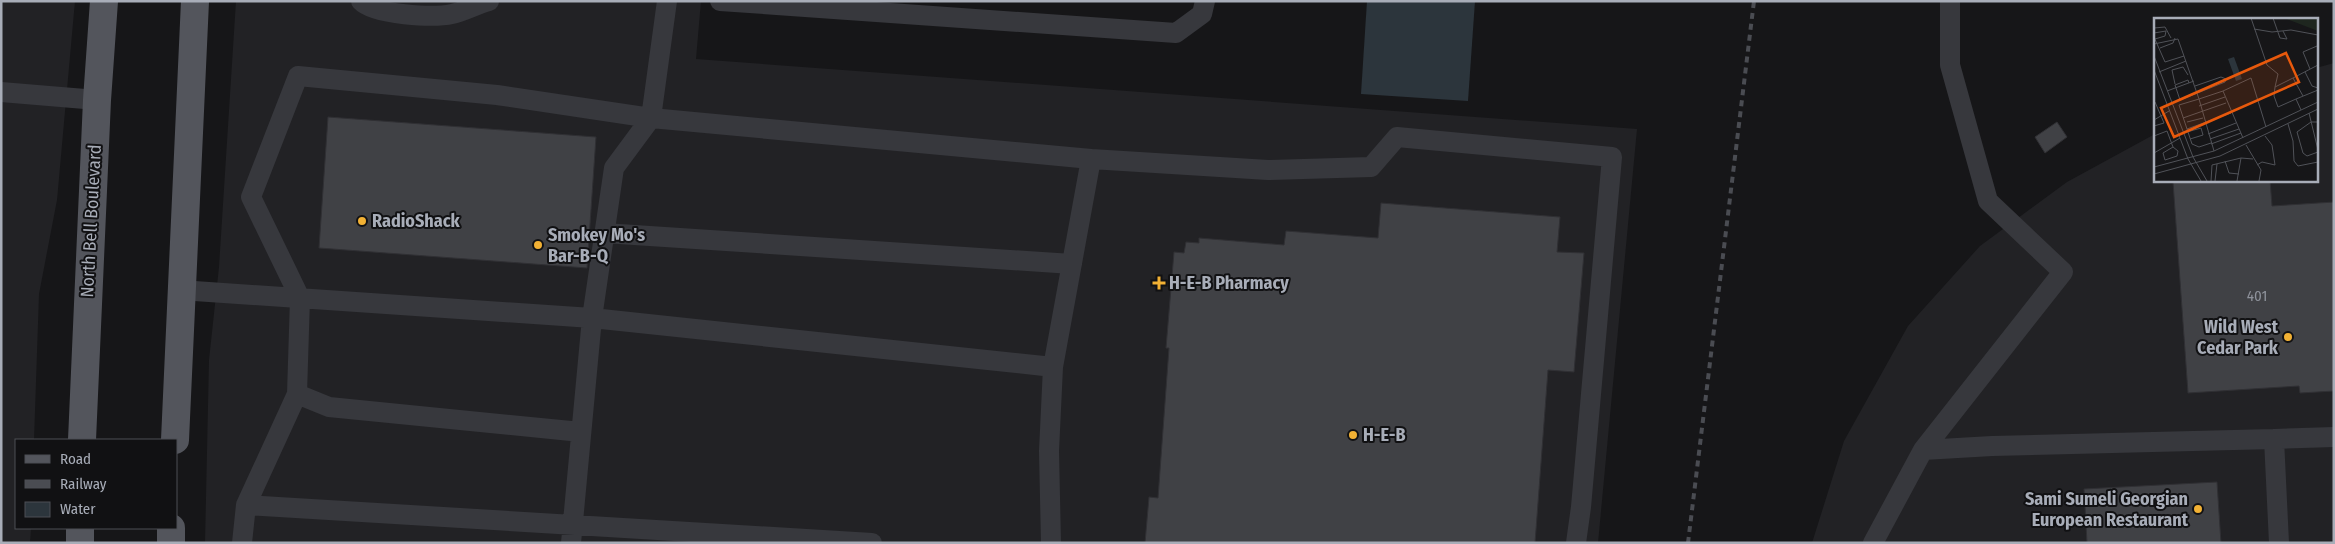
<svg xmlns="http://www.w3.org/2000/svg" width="2335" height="544" viewBox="0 0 2335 544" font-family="'Fira Sans Condensed',sans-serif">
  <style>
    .built { fill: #222225 }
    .water { fill: #2c353c }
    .building { fill: #404145; stroke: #303034 }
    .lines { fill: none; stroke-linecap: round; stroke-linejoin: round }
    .lane { stroke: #37383d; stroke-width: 20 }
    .primary { stroke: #53555c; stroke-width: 28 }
    .rail { stroke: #4a4c52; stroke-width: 4; stroke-dasharray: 6 5; stroke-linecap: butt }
    .poi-dot { fill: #f2b134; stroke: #111113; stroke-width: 2 }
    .labels { text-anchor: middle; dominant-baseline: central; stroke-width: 4; stroke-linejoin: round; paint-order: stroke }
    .number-label { font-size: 15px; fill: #8e929b }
    .street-label { font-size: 18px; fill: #a8adb8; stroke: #111113 }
    .poi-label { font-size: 18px; font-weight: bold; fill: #a8adb8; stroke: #111113; text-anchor: start }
    .inset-road { fill: none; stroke: #505258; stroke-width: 1 }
    .view { fill: #e8590c; fill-opacity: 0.15; stroke: #e8590c; stroke-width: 2.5 }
    .inset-edge { fill: none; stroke: #a8adb8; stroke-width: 2.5 }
  </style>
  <rect width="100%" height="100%" fill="#161618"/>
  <path class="built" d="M 1,1 L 75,1 L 57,200 L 39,294 L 34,440 L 16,440 L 16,528 L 31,528 L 30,543 L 1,543 Z
    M 236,1 L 701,1 L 696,59 L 1637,129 L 1598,543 L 205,543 L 209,360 L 219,267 Z
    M 2334,63 L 2334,543 L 1812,543 L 1844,441 L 1908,326 L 1980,246 L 2067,182 L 2155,134 L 2155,180 L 2316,180 L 2316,68 Z"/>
  <path class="water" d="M 1367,1 L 1475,1 L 1468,101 L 1361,94 Z"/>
  <path class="building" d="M 328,117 L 596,137 L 587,268 L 319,248 Z
    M 2057,122 L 2067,137 L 2045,153 L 2035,137 Z
    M 2208,180 L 2270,180 L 2272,206 L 2334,202 L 2334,391 L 2300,393 L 2299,386 L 2188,393 L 2173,182 Z
    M 1381,203 L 1560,217 L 1557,252 L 1584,253 L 1574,372 L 1548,370 L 1535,543 L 1145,543 L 1149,497 L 1158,498 L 1169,348 L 1166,348 L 1174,252 L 1184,253 L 1186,242 L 1199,243 L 1199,238 L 1284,245 L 1286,231 L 1378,238 Z
    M 2217,482 L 2221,543 L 2087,543 L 2084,489 Z"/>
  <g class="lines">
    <path class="lane" d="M 361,1 C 374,15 434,18 452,14 C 465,11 477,4 489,1
      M 667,1 L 651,118 L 1091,159 L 1053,367 L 1049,451 L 1051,543
      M 720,1 L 1176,33 L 1202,14 L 1205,1
      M 1,92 L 97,100
      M 1091,159 L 1268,170 L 1371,167 L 1397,137 L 1612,157 L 1581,507 L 1576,543
      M 604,233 L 1072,264
      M 180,290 L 592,318 L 1053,367
      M 297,394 L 329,407 L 581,432
      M 1923,450 L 2063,272 L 1988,201 L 1950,65 L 1950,1
      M 246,505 L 872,543
      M 242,543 L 246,505 L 297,394 L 300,298 L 251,197 L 298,76 L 497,95 L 651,118 L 614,168 L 592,318 L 571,543
      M 1873,543 L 1923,450 L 1992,446 L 2274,439
      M 2279,543 L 2274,439 L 2334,437"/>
    <path class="primary" d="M 82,440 L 97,100 L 104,1
      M 175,440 L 195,1
      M 80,543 L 80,528
      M 171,543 L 171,528"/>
    <path class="rail" d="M 1688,543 L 1754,1"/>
  </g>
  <g class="poi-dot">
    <circle cx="362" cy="221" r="5"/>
    <circle cx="538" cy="245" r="5"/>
    <path d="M1156.5 275.5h5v5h5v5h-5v5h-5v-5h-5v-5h5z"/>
    <circle cx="2288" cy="337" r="5"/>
    <circle cx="1353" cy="435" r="5"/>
    <circle cx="2198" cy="509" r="5"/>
  </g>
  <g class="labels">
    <g class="number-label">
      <text x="2257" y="296">401</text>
    </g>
    <g class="street-label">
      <text transform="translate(91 221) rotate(-87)">North Bell Boulevard</text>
    </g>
    <g class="poi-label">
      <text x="372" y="221">RadioShack</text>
      <text x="548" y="235">Smokey Mo's<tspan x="548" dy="21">Bar-B-Q</tspan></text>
      <text x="1169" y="283">H-E-B Pharmacy</text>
      <text x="2278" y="327" text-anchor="end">Wild West<tspan x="2278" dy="21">Cedar Park</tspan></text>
      <text x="1363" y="435">H-E-B</text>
      <text x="2188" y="499" text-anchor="end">Sami Sumeli Georgian<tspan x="2188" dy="21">European Restaurant</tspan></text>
    </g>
  </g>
  <g transform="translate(2154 18)">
    <rect width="164" height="164" fill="#161618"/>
    <path d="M 130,0 L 164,0 L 164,13 Z" fill="#1e261f"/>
    <path d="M 80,39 L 88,61 L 82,63 L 74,41 Z" fill="#2c353c"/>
    <path class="inset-road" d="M 97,0 L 113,47 L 124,56 L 121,69M 119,0 L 126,20 L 133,21 L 129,13M 0,10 L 11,9 L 17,20M 100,11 L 118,14 L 137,12 L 164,17M 0,15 L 12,13 L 11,18 L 1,21M 0,19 L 11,44 L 30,38M 0,26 L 24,21 L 45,81 L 69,73 L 89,120M 6,30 L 19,25 L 21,20M 0,38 L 39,139 L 53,163M 156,51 L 149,34 L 163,28M 0,52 L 34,141 L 47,163M 5,54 L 32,43M 151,54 L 158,68 L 164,70M 139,60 L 121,69 L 120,78 L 124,89 L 142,81M 35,65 L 34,62 L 21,67 L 26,82 L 71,64 L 72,61 L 67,59 L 41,68M 21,66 L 18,52 L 29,49 L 34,57M 13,73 L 40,63M 69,73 L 97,60 L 112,109M 149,78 L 139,60 L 164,47M 45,88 L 71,79M 147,92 L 142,81 L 164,72M 155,95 L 164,132M 29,100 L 72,85M 0,102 L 15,93M 33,104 L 49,100M 164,104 L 157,104 L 143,114 L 149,135 L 153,138 L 164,134M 134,106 L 139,123 L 140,143 L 144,148 L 164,144M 0,108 L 10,105 L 1,84M 33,111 L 77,95M 33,114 L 47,110 L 49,117 L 36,121M 54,116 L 82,105M 0,118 L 13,113 L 19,129 L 24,133 L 23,138 L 11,142 L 9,135 L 19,129M 56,121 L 85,111M 57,125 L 45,129 L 38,126 L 25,87 L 45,81 L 60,133M 57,126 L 87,115M 92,127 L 107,152 L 105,163M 0,135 L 26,120M 71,143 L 75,155 L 85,156M 103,147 L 108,144 L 121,147 L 118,127 L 111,118M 0,149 L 60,133 L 164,84M 0,156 L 66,138 L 164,91M 57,163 L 58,147 L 87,140M 61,163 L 63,146M 83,163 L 87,140 L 99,141"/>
    <path class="view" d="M 132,35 L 145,64 L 20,119 L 7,90 Z"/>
    <rect width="164" height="164" class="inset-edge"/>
  </g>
  <rect width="2335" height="544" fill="none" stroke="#a8adb8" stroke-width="5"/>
  <rect x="15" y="439" width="162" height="90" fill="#111113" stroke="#4d4f55"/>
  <rect x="25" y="455" width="25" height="8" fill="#53555c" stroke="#4d4f55"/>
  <text x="60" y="464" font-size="15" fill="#a8adb8">Road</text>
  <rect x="25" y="480" width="25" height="8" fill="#4a4c52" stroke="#4d4f55"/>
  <text x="60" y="489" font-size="15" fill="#a8adb8">Railway</text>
  <rect x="25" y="502" width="25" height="15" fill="#2c353c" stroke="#4d4f55"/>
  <text x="60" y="514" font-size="15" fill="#a8adb8">Water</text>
</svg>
